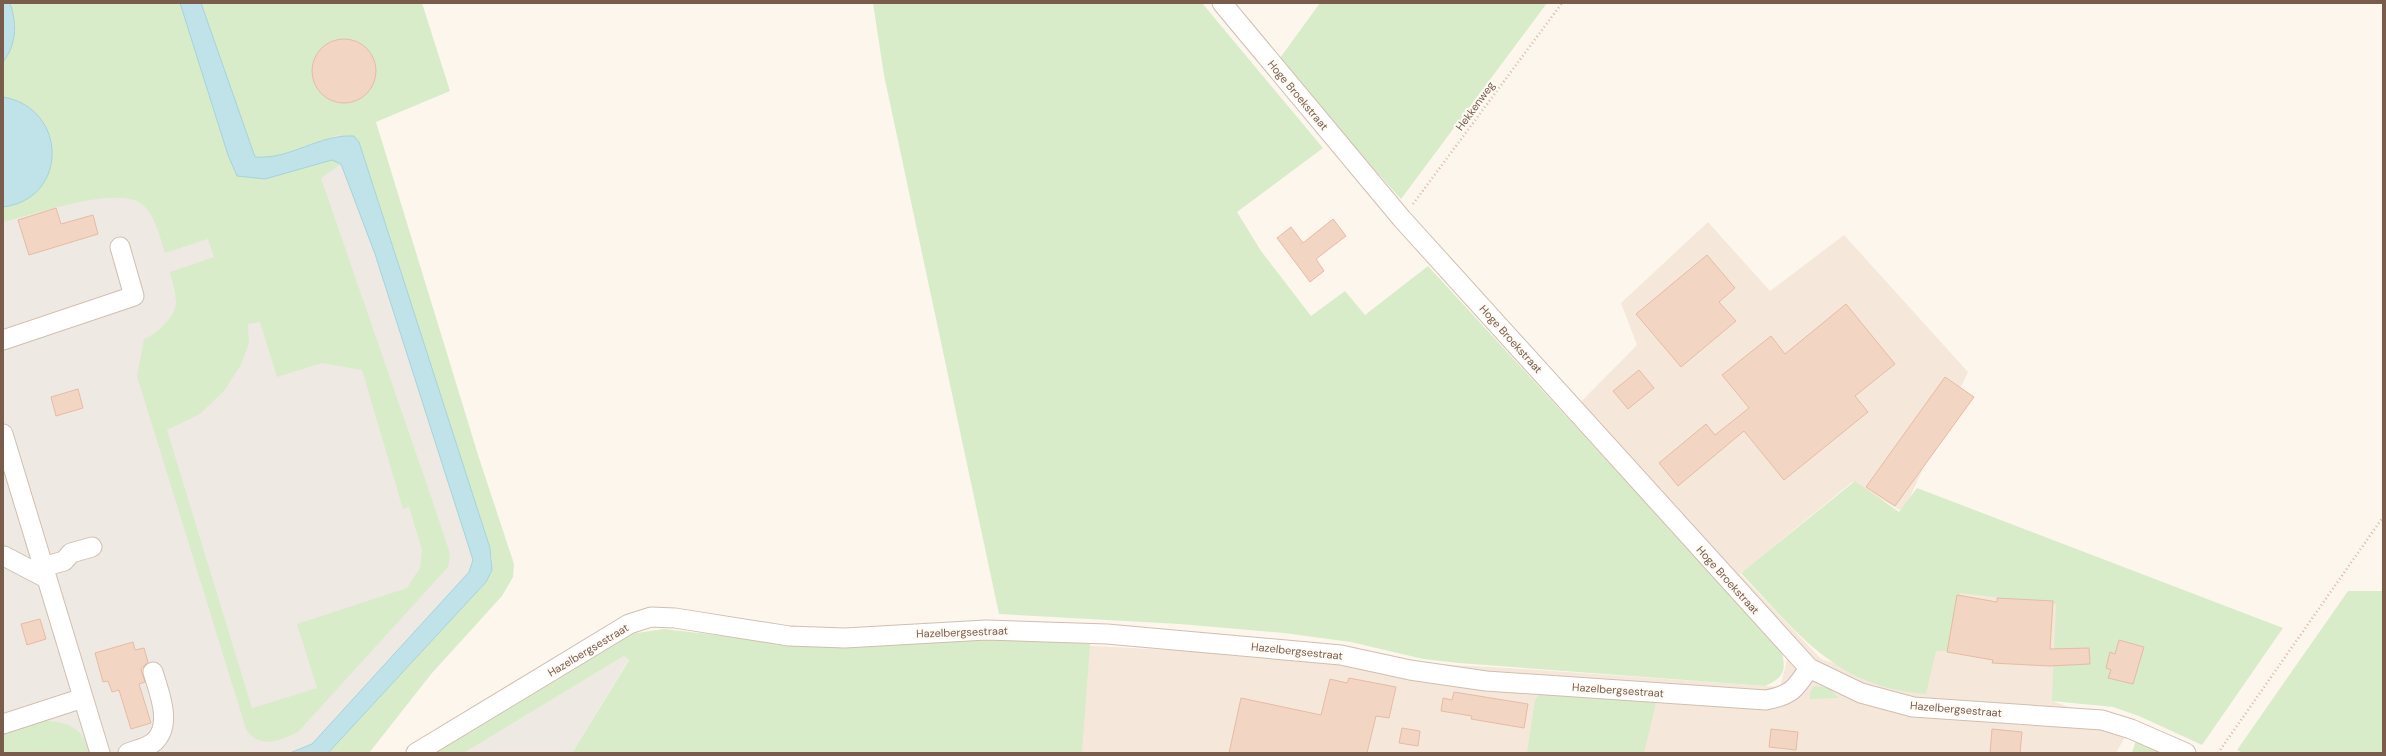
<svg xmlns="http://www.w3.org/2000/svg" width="2386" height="756" viewBox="0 0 2386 756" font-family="'DM Sans',sans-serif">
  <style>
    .residential { fill: #f5e8da }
    .industrial { fill: #efe9e4 }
    .green { fill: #d8ecc9; fill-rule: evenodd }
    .water { fill: #bfe3e8; stroke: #a5d3da }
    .building { fill: #f3d5c3; stroke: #e6bba3 }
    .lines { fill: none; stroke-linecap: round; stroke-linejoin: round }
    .minor-casing { stroke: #d1beb0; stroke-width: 21 }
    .path { stroke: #d9b8a5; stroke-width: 2.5; stroke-dasharray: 1 3; stroke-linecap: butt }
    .minor { stroke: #fff; stroke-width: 19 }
    .labels { text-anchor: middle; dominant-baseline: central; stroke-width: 4; stroke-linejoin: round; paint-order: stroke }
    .street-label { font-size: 11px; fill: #7a5c4d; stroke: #fffaf3 }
  </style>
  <rect width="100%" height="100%" fill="#fdf6ec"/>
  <path class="residential" d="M 1708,222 L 1770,291 L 1844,235 L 1968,372 L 1903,512 L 1852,482 L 1740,574 L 1821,659 L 1925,692 L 1946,589 L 2066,592 L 2055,702 L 2130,728 L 2116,753 L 1067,753 L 1076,645 L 1508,668 L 1780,687 L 1788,656 L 1566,417 L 1637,345 L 1621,303 Z"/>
  <path class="industrial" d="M 3,3 L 191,3 L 350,143 L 485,570 L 317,753 L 3,753 Z
    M 624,656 L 629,659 L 572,753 L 464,753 Z"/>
  <path class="green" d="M 9,3 L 180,3 L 228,155 L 265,179 L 332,160 L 341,164 L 321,178 L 436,511 L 449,550 L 450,558 L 448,567 L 298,732 C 279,741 259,750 246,729 L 137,376 L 144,339 C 156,335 176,316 176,303 C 176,293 172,281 170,272 L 214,257 L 208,239 L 165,253 C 160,238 156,218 144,206 C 123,183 32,215 3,222 L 3,207 C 68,199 68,109 3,97 L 3,62 L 13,43 L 15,21 ZM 260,322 L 277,377 L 322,363 L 362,370 L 403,509 L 409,507 L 422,550 L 420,568 L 407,588 L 297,624 L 317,688 L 252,708 L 167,430 L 200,414 L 224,391 L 241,365 L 249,343 L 248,324 Z
    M 201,3 L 422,3 L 450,91 L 376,122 L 479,458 L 514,564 L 513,577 L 502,596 L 432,673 L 369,753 L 328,753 L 486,582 L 492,560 L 490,548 L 359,142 L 338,135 L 272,158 L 255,157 Z
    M 873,3 L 1202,3 L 1323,148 L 1237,212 L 1261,251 L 1311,316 L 1345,291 L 1365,315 L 1428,266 L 1781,650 C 1787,670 1784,678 1765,686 L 1459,663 L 1423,659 L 1351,642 L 1284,633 L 1180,624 L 999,614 L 884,75 Z
    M 1320,3 L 1547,3 L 1401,199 L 1356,149 L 1280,58 Z
    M 1855,481 L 1899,512 L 1917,488 L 2283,628 L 2202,745 L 2139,716 L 2113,707 L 2052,701 L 2056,604 L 1960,593 L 1951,651 L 1936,651 L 1926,694 C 1837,688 1797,633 1741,573 Z
    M 2348,591 L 2383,591 L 2383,753 L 2243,753 L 2237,750 Z
    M 664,629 L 787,643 L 977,635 L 1090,644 L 1082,753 L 572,753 L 629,660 L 624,656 L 464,753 L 430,753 L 630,634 Z
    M 1814,686 L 1829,688 L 1839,698 L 1810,699 L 1810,692 Z
    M 1543,690 L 1657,699 L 1644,753 L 1527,753 L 1535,700 Z
    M 42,721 C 68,721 82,727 90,753 L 3,753 L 3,734 Z
    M 2137,736 L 2175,753 L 2132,753 Z"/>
  <path class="water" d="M 3,3 L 9,3 L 11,6 C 17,26 16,45 3,62 Z
    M 180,3 L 201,3 L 255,157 C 290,160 319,134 354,136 L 359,142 L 490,548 L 492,570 L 486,582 L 328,753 L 290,753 L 312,744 L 469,572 L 473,560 L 375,254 L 341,164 L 332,160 L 265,179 L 237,176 L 228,155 Z
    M 3,97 C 68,108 69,199 3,207 Z"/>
  <path class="building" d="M312 71a32 32 0 1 1 64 0a32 32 0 1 1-64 0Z
    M 56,208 L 61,224 L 93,215 L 98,234 L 29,255 L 18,220 Z
    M 1333,219 L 1346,236 L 1316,259 L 1324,271 L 1310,282 L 1277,238 L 1291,227 L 1303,243 Z
    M 1707,255 L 1735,288 L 1719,302 L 1736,321 L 1681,367 L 1636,314 Z
    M 1846,304 L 1895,364 L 1855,396 L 1868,412 L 1784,480 L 1744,431 L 1678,486 L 1659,463 L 1706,424 L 1715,435 L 1749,408 L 1722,375 L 1771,336 L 1785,354 Z
    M 1639,370 L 1654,388 L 1628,409 L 1613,391 Z
    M 1945,377 L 1974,397 L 1895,506 L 1866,487 Z
    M 78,389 L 83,408 L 56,416 L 51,397 Z
    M 1957,595 L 1997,602 L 1997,598 L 2053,601 L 2050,649 L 2089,648 L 2090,664 L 2049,666 L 1992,663 L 1993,660 L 1947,652 Z
    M 40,619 L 46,639 L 27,645 L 21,624 Z
    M 2119,640 L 2144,647 L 2133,684 L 2108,678 L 2111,670 L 2106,668 L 2110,652 L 2115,654 Z
    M 133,642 L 135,650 L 144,648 L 148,662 L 141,669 L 145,682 L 139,684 L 151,723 L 131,729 L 119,690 L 112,692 L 108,681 L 103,682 L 95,653 Z
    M 1349,678 L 1396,687 L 1389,718 L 1376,716 L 1367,753 L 1229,753 L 1241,698 L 1321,715 L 1330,679 L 1347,683 Z
    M 1454,692 L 1528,704 L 1524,728 L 1471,719 L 1472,716 L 1441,711 L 1443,698 L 1452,700 Z
    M 1402,728 L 1420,731 L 1418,746 L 1399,743 Z
    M 1771,729 L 1798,732 L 1796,750 L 1769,747 Z
    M 1992,729 L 2022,732 L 2020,753 L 1990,753 Z"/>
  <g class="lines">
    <defs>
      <path id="minor" d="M 1222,3 L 1402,219 L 1809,668 L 1861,693 L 1913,707 L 2102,720 L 2131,729 L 2186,753
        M 3,340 L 134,296 L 120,247
        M 3,434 L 100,753
        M 4,556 L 46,578
        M 43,567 L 64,561 L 71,553 L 92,547
        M 3,724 L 83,698
        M 128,753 C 136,750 147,748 154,742 C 173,725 159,692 153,672
        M 416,753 L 629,624 L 651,617 L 675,618 L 789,636 L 845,638 L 986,630 L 1107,634 L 1341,655 L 1410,670 L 1486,681 L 1766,700 C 1791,695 1795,690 1809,668"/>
    </defs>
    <use href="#minor" class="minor-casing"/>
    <path class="path" d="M 1413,204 L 1562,3
      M 2218,753 L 2383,517"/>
    <use href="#minor" class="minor"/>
  </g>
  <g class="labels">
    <g class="street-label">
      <text transform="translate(1298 95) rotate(50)">Hoge Broekstraat</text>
      <text transform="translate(1475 106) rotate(-54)">Hekkenweg</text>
      <text transform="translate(1511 339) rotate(48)">Hoge Broekstraat</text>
      <text transform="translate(1728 580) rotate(48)">Hoge Broekstraat</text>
      <text transform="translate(962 632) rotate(-2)">Hazelbergsestraat</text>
      <text transform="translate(588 650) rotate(-31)">Hazelbergsestraat</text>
      <text transform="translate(1297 651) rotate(6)">Hazelbergsestraat</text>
      <text transform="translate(1618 690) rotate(4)">Hazelbergsestraat</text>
      <text transform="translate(1956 709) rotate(5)">Hazelbergsestraat</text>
    </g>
  </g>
  <rect width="2386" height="756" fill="none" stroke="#7a5c4d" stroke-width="8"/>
</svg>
